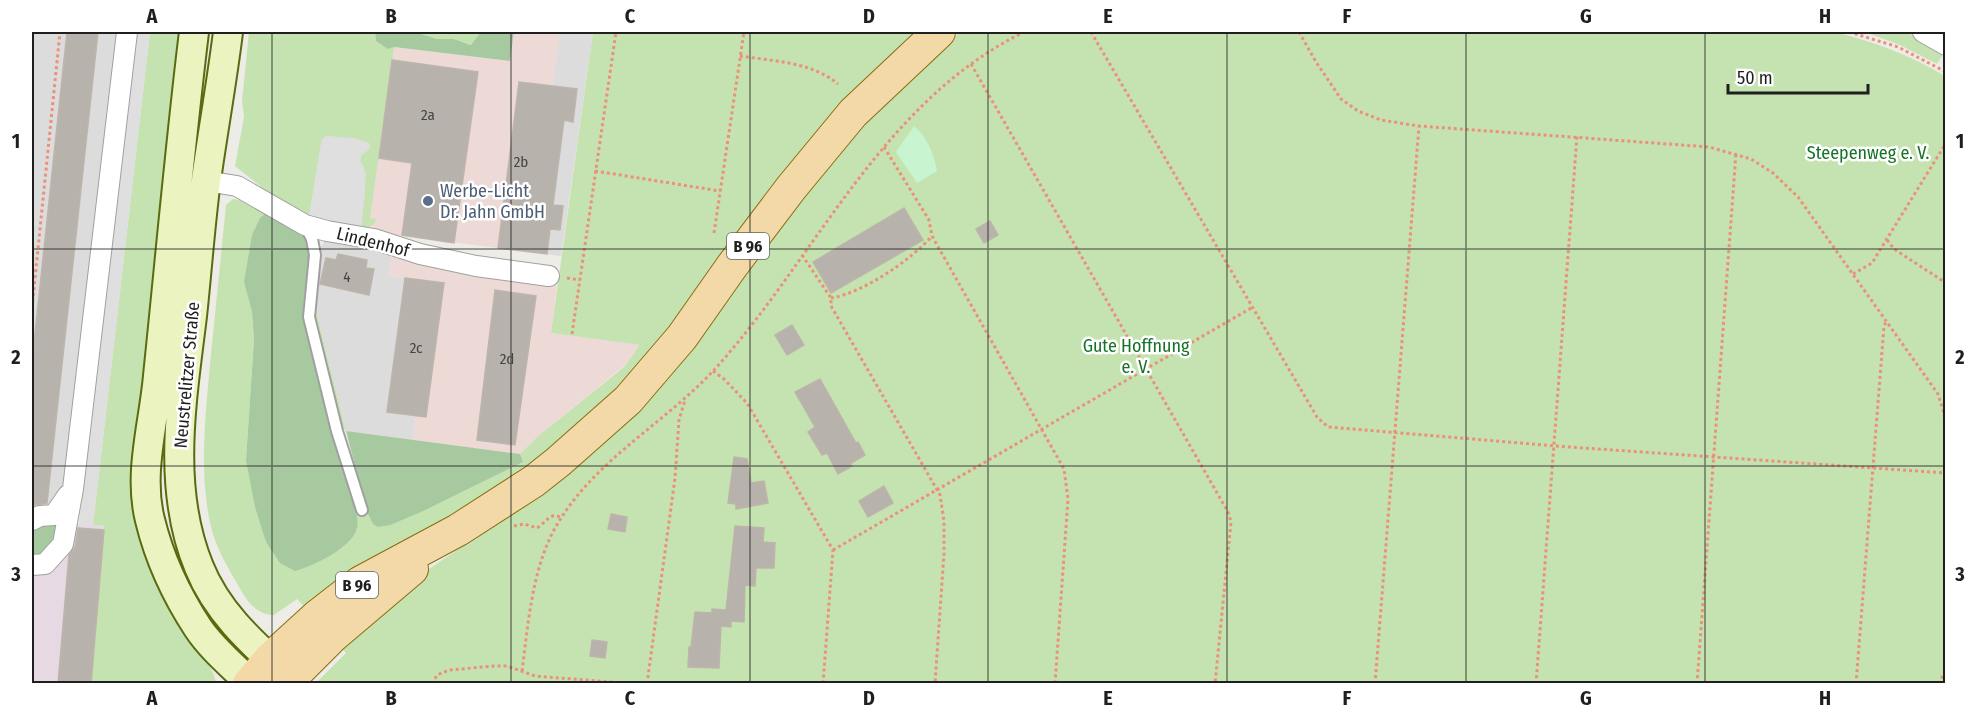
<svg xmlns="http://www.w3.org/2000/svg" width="1977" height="715" viewBox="0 0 1977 715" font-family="'Fira Sans Condensed',sans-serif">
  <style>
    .residential { fill: #dddcdc }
    .commercial { fill: #eddad7 }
    .industrial { fill: #e7d9e3 }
    .grass { fill: #c5e3b1 }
    .forest { fill: #a7c99f }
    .park { fill: #c8f4cf }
    .parking { fill: #dfdfdf }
    .building { fill: #b7b2ac; stroke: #beb5aa; stroke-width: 1.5 }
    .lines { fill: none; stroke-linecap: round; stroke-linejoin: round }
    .service-casing { stroke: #a0a0a0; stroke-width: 14 }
    .minor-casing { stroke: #a0a0a0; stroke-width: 22 }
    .secondary-casing { stroke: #586b11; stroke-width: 32 }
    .primary-casing { stroke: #896d10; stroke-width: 34 }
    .path { stroke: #eb917a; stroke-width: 3; stroke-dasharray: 3 3; stroke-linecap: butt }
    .service { stroke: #fff; stroke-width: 10 }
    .minor { stroke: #fff; stroke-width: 20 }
    .secondary { stroke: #ebf3c0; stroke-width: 28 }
    .primary { stroke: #f2d9a7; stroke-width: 32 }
    .grid { fill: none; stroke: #1f1f1f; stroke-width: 1.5; stroke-opacity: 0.55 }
    .service-dot { fill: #5c6f8a; stroke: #fff; stroke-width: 2 }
    .labels { text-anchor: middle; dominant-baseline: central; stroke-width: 5; stroke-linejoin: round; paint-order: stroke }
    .number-label { font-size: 15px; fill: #454442 }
    .shield { fill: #fff; stroke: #626262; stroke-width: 1.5 }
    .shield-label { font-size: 16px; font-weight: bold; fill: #1f1f1f }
    .park-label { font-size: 18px; fill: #177228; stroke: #fff }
    .service-label { font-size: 18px; fill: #4e5e75; stroke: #fff; text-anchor: start }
    .street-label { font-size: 18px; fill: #1f1f1f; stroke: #fff }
    .neatline { fill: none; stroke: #1f1f1f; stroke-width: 2 }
    .grid-label { font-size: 20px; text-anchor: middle; font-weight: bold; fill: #1f1f1f }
  </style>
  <rect width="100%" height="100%" fill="#eeece6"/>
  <path class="residential" d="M 32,32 L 117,32 L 64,488 L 48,511 L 32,509 Z
    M 560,32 L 593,32 L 561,256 L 521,251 L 542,85 L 552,86 Z
    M 325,240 L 345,242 L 392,253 L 389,276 L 405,278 L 387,412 L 416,416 L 413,440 L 346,431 L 318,319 L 316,292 L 321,247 Z"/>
  <path class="commercial" d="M 514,32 L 560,32 L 552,86 L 542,85 L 521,251 L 402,236 L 366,229 L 235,166 L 388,49 L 394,47 L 510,61 Z
    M 392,253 L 447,267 L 463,274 L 493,275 L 557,284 L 551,333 L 641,345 L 624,366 L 537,437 L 520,454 L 413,440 L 416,416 L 387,412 L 405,278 L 389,276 Z"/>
  <path class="industrial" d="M 70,523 L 104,526 L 91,683 L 32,683 L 32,569 Z"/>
  <path class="grass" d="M 150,32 L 185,32 L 146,553 C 157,581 167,608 183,634 C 194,651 213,662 216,683 L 91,684 L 104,526 L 93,525 Z
    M 249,32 L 375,32 L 376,41 L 394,47 L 370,218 L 376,219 L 375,223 L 366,229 L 361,228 L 365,192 L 364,167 L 360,163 L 361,155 L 367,151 L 370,147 L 369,143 L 330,136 L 322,139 L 309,217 L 279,201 L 235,166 L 244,117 L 242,101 Z
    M 415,32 L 481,32 L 472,45 L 454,39 L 437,39 Z
    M 593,32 L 920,32 L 616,394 L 526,470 L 352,574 L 307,610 L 297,599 L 274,615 C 256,615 246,600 238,585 C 227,566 216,548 211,527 C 198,471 206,411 211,354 C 216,304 221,255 226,205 L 233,199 L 239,200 L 266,213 L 244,282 L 252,312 L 254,339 L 246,460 L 357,530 L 357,514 L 367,512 L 373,524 L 523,462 L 520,454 L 537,437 L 624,367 L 640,345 L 551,333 Z
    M 960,32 L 1835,32 C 1875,42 1910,55 1945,76 L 1945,683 L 315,684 L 346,653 L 337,642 L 408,583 L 542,493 L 743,272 L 863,123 L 931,57 Z
    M 1865,32 L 1907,32 L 1943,54 L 1937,64 L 1900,45 Z
    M 317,309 L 318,319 L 346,431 C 338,424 340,411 333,403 L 314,320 L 315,310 Z"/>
  <path class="forest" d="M 375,32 L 415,32 L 437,39 L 454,39 L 471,45 L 481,32 L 514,32 L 510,61 L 394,47 L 388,49 L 376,41 Z
    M 266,213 C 276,219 292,224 300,231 C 317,248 302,294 303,316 C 314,359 324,402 336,445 C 341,463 361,511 357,528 C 352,548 313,566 295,571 L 280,563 L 266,542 L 255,507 L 246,460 L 254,339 L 252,312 L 244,282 L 252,235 L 260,218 Z
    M 346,431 L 520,454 L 523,462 L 421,512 L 390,525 L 378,527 L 373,524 L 367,512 Z
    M 59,522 L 53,550 L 32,559 L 32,526 Z"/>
  <path class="park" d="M 914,126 C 927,136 934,155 937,171 L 917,183 L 896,152 Z"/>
  <path class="parking" d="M 136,32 L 150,32 L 93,525 L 79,524 Z
    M 325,136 L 353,138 L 369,143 L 370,147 L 367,151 L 361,155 L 360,160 L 366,174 L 361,228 L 309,217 L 321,143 Z"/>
  <path class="building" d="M 67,32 L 98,32 L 47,503 L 35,505 L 32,505 L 32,362 Z
    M 392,60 L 478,72 L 454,243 L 402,235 L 412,163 L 379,158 Z
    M 519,82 L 577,89 L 573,122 L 564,120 L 553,205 L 563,206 L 560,230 L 550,229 L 547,254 L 498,248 Z
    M 904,208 L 923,240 L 831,293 L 813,262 Z
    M 990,221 L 998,235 L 984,243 L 976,229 Z
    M 338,254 L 367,260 L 366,268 L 374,269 L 369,295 L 320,284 L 326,258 L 336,260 Z
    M 405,278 L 444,283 L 426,417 L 387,412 Z
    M 495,290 L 536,296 L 515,445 L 477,440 Z
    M 792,325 L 804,345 L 787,355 L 775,335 Z
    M 820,379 L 856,443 L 858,442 L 865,455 L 850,464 L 852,466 L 838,474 L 827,453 L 822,455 L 808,432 L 815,427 L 795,392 Z
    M 734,457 L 747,459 L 751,483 L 764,481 L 768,503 L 736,509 L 736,504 L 728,503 Z
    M 884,486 L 893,503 L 868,517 L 859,501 Z
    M 611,514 L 627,517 L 625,532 L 608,529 Z
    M 735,526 L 764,528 L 763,542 L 775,543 L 774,568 L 756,568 L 755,586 L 745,585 L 744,622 L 731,621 L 731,627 L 721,626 L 719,668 L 688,667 L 689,647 L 691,647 L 695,612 L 712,613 L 712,609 L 726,610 Z
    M 78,528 L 104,530 L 91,684 L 58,684 L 69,555 L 75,547 Z
    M 592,640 L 607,642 L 605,658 L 590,656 Z"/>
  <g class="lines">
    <defs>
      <path id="service" d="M 305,225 L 312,239 L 315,255 L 309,317 L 337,431 L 362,510"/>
      <path id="minor" d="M 1923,32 L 1946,45
        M 206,181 L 237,186 L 305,225 L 327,231 L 374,239 L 420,254 L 476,266 L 549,276
        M 32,520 L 40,516 L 54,515 L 68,495
        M 32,565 L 45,564 L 63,544 L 73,489 L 127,32"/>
      <path id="secondary" d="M 194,32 C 180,146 170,261 158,376 C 154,423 138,473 150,520 C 159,557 177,596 198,628 C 212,649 233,666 251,684
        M 228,32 C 222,81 213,130 206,180 C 200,225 197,270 192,316 C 182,399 166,487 199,567 C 217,612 252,643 287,675"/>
      <path id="primary" d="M 249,684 L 270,659 L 316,617 L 361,582 L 458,530 L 534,481 L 558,462 L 628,400 L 682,337 L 732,266 L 791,188 L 853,113 L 939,32
        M 285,684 L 333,636 L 412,569"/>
    </defs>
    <use href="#service" class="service-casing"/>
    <use href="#minor" class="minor-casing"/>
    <use href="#secondary" class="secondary-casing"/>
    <use href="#primary" class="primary-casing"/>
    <path class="path" d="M 1091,32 L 1317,417 L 1328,427 L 1555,446 L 1946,473
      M 1299,32 L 1316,62 L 1341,99 L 1358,111 L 1381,120 L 1419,126 L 1709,147 L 1751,159 L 1773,173 L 1798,197 L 1938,394 L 1944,413 L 1946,430
      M 1849,32 L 1898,47 L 1946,72
      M 740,56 C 773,61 812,62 838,84
      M 971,64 L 1228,512 L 1231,522 L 1215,684
      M 884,147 L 929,220 L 932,236 L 1064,469 L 1068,499 L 1055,684
      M 595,171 L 720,191
      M 714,233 L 744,32
      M 1887,240 L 1894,249 L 1946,283
      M 802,255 L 831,298 L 831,306 L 940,495 L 944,521 L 944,553 L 935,684
      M 1853,274 L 1872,263 L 1946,143
      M 567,278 L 580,280
      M 831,298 C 863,293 911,260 932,236
      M 32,308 L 60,32
      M 572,334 L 616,32
      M 713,371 L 724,379 L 747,403 L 833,550 L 823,684
      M 514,526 L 524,524 L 537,528 C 547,522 550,511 562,518
      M 833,550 L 1253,307
      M 522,671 C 528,625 532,571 554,530 C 591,462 663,425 714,370 C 816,258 881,102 1024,32
      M 432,684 L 437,675 L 449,670 L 495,666 L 507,666 L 535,676 L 635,684
      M 647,684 L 675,478 L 679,420 L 685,400
      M 1375,684 L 1419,126
      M 1536,684 L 1577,136
      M 1697,684 L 1736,153
      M 1856,684 L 1884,326 L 1887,320
      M 1939,684 L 1946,669"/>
    <use href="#service" class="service"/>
    <use href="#minor" class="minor"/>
    <use href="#secondary" class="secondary"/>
    <use href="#primary" class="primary"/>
  </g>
  <path class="grid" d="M 272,32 L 272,684M 511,32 L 511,684M 750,32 L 750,684M 988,32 L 988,684M 1227,32 L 1227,684M 1466,32 L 1466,684M 1705,32 L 1705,684M 32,249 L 1946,249M 32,466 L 1946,466"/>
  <circle class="service-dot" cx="428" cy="201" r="6"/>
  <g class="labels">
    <g class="number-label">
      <text x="428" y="115">2a</text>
      <text x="521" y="162">2b</text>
      <text x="347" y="277">4</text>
      <text x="416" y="348">2c</text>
      <text x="507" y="359">2d</text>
    </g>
    <g class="shield">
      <rect x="727" y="233" width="42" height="26" rx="4.5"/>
      <rect x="336" y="572" width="42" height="26" rx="4.5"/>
    </g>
    <g class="shield-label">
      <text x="748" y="246">B 96</text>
      <text x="357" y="585">B 96</text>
    </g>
    <g class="park-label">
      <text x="1868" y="153">Steepenweg e. V.</text>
      <text x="1136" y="346">Gute Hoffnung<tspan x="1136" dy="21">e. V.</tspan></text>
    </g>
    <g class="service-label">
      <text x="440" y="191">Werbe-Licht<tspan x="440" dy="21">Dr. Jahn GmbH</tspan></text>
    </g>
    <g class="street-label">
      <text transform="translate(373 242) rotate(14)">Lindenhof</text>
      <text transform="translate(187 375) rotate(-85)">Neustrelitzer Straße</text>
    </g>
  </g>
  <rect width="1977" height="715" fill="none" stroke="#ffffff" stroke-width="66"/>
  <path d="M1728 84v9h140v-9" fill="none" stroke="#1f1f1f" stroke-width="3"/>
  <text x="1737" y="84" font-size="18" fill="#1f1f1f" stroke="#ffffff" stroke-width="4.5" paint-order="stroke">50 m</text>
  <rect x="33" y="33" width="1911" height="649" class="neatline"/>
  <g class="grid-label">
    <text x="152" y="23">A</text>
    <text x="391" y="23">B</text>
    <text x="630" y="23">C</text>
    <text x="869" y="23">D</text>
    <text x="1108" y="23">E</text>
    <text x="1347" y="23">F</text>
    <text x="1586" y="23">G</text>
    <text x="1825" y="23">H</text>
    <text x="16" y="148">1</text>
    <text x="1960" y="148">1</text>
    <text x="16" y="364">2</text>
    <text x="1960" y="364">2</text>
    <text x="16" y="581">3</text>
    <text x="1960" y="581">3</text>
    <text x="152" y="705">A</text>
    <text x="391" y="705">B</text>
    <text x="630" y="705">C</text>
    <text x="869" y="705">D</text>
    <text x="1108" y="705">E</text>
    <text x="1347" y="705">F</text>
    <text x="1586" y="705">G</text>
    <text x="1825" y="705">H</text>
  </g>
</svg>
